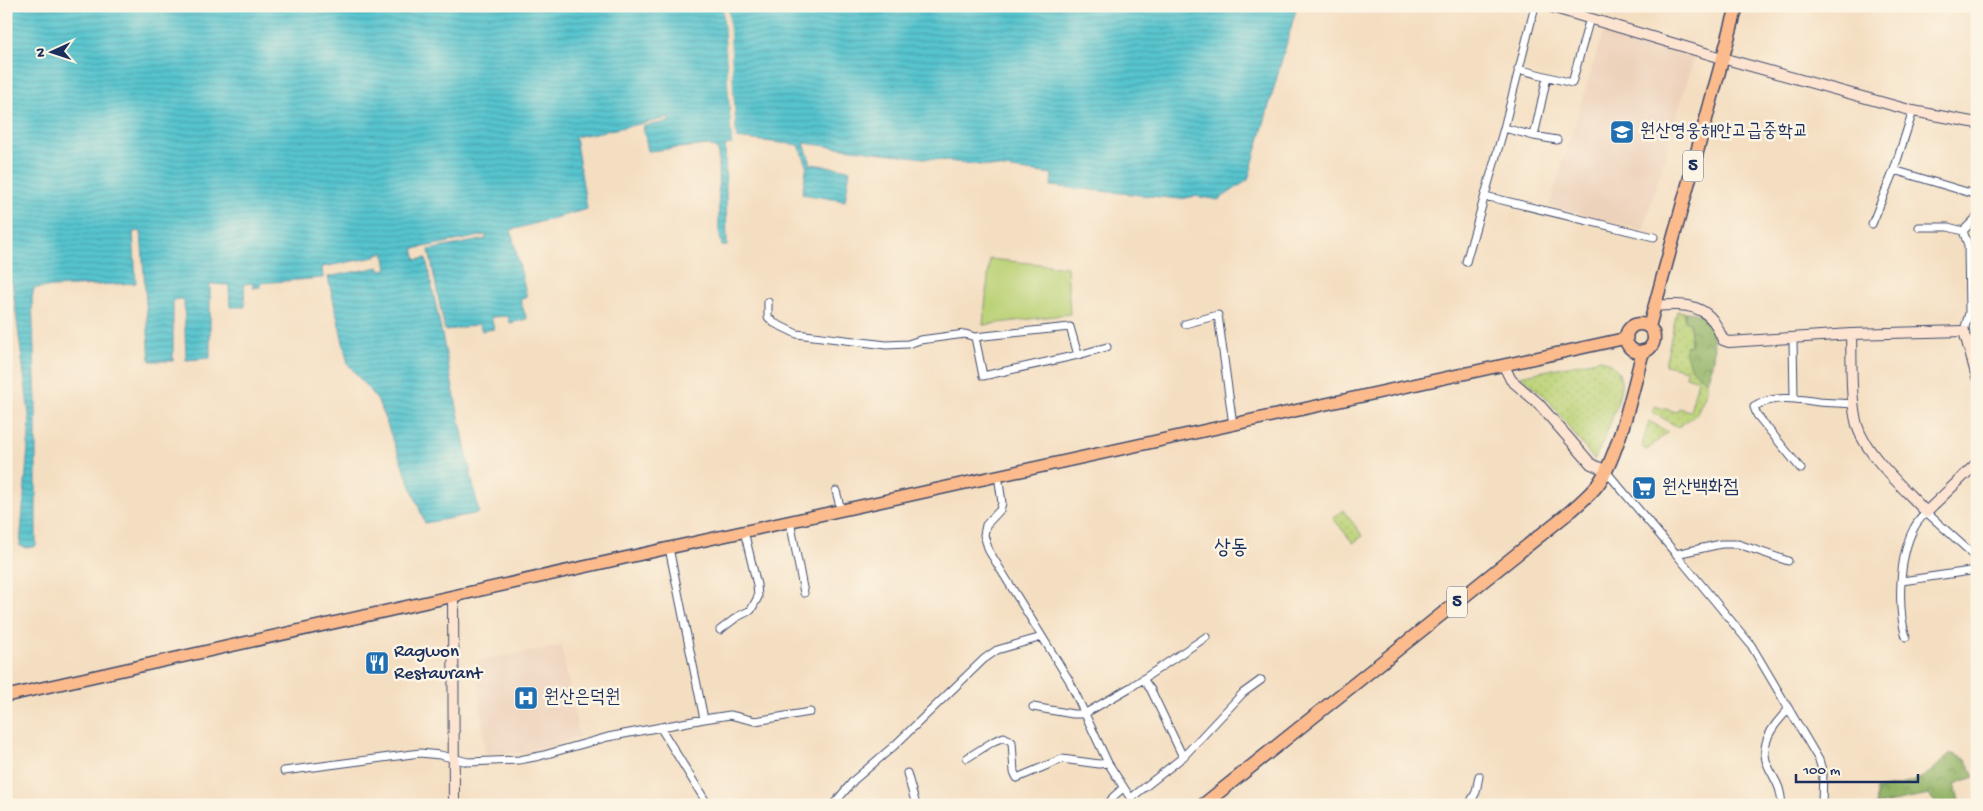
<svg xmlns="http://www.w3.org/2000/svg" width="1983" height="811" viewBox="0 0 1983 811" font-family="'Gochi Hand','Poor Story',sans-serif">
  <style>
    .built { fill: #edd2bb }
    .grass { fill: url(#grass-dots); stroke: #6a806a }
    .forest { fill: url(#forest-crowns); stroke: #577162 }
    .pitch { fill: #bad175; stroke: #6a806a }
    .water { fill: url(#water-rules); stroke: #397a96 }
    .pier { fill: #f4dec1 }
    .lines { fill: none; stroke-linecap: round; stroke-linejoin: round }
    .street-casing { stroke: #3c496d; stroke-width: 9 }
    .secondary-casing { stroke: #3c496d; stroke-width: 12 }
    .primary-casing { stroke: #3c496d; stroke-width: 14 }
    .highway-casing { stroke: #3c496d; stroke-width: 15 }
    .street { stroke: #fff; stroke-width: 7 }
    .secondary { stroke: #fde4d1; stroke-width: 10 }
    .primary { stroke: #fbbb8d; stroke-width: 11 }
    .highway { stroke: #fbbb8d; stroke-width: 12 }
    .labels { text-anchor: middle; dominant-baseline: central; stroke-width: 5; stroke-linejoin: round; paint-order: stroke }
    .shield { fill: #fcf5e5; stroke: #5e6a86; stroke-width: 1 }
    .shield-label { font-size: 18px; font-weight: bold; fill: #1b2f5e }
    .poi-label { font-size: 19px; fill: #1b2f5e; stroke: #fcf5e5; text-anchor: start }
    .quarter-label { font-size: 21px; fill: #1b2f5e; stroke: #fcf5e5 }
  </style>
  <defs>
    <pattern id="grass-dots" width="8" height="8" patternUnits="userSpaceOnUse" patternTransform="scale(1.25)"><rect width="8" height="8" fill="#bad175"/><path d="M2 2h.1M6 6h.1" fill="none" stroke="#9fb468" stroke-width="1.8" stroke-linecap="round"/></pattern>
    <pattern id="forest-crowns" width="20" height="18" patternUnits="userSpaceOnUse" patternTransform="scale(1.25)"><rect width="20" height="18" fill="#93b366"/><path d="M2 6a3 3 0 1 1 6 0M12 15a3 3 0 1 1 6 0" fill="none" stroke="#779257"/></pattern>
    <pattern id="water-rules" width="6" height="5" patternUnits="userSpaceOnUse" patternTransform="scale(1.25)"><rect width="6" height="5" fill="#57c4ce"/><path d="M0 2.5h6" fill="none" stroke="#47a0aa"/></pattern>
  </defs>
  <rect width="100%" height="100%" fill="#fcf5e5"/>
  <filter id="ink" filterUnits="userSpaceOnUse"><feTurbulence type="fractalNoise" baseFrequency=".02" numOctaves="2"/><feDisplacementMap in="SourceGraphic" scale="10" xChannelSelector="R" yChannelSelector="G"/><feConvolveMatrix kernelMatrix="1 2 1 2 8 2 1 2 1" color-interpolation-filters="sRGB"/></filter>
  <filter id="wash" filterUnits="userSpaceOnUse"><feTurbulence type="fractalNoise" baseFrequency=".0096" numOctaves="4" result="noise"/><feDisplacementMap in="SourceGraphic" scale="20" xChannelSelector="R" yChannelSelector="G"/><feGaussianBlur stdDeviation="1.12" result="paint"/><feColorMatrix in="noise" values="0 0 0 0 0 0 0 0 0 0 0 0 0 0 0 0 0 1.4 0 .05"/><feComposite in="paint" operator="in"/></filter>
  <g filter="url(#wash)">
    <rect width="100%" height="100%" fill="#f4dec1"/>
    <path class="built" d="M 1603,33 L 1694,58 L 1643,230 L 1549,206 Z
      M 561,646 L 579,736 L 534,753 L 485,753 L 477,661 Z"/>
    <path class="grass" d="M 1677,311 L 1685,312 L 1685,320 L 1690,321 L 1691,345 L 1686,346 L 1695,373 L 1707,381 L 1707,391 L 1696,415 L 1678,427 L 1652,412 L 1654,406 L 1677,412 L 1679,408 L 1690,411 L 1698,380 L 1686,376 L 1687,370 L 1665,365 Z
      M 1601,359 C 1612,363 1619,369 1621,381 C 1623,395 1602,446 1594,460 L 1546,397 L 1520,376 Z
      M 1649,421 L 1668,432 L 1647,450 L 1643,448 L 1642,445 Z
      M 1343,510 L 1363,536 L 1353,543 L 1333,518 Z"/>
    <path class="forest" d="M 1685,312 C 1722,311 1716,359 1707,381 C 1693,372 1686,364 1685,346 L 1691,345 L 1690,322 L 1685,321 Z
      M 1950,753 L 1966,759 L 1974,777 L 1955,784 L 1960,805 L 1937,805 L 1929,795 L 1877,805 L 1876,789 C 1914,783 1923,782 1950,753 Z"/>
    <path class="pitch" d="M 990,259 L 1067,267 L 1070,314 L 983,325 Z"/>
    <path class="water" d="M 6,6 L 723,6 L 732,144 L 725,145 L 727,246 L 722,246 L 719,231 L 718,150 L 709,145 L 648,151 L 643,126 L 669,122 L 669,118 L 575,137 L 587,209 L 511,230 L 527,297 L 520,300 L 527,319 L 510,323 L 508,316 L 491,317 L 494,329 L 482,331 L 479,324 L 445,331 L 429,250 L 486,239 L 486,235 L 413,249 L 416,260 L 426,258 L 479,513 L 425,523 L 378,401 L 348,364 L 328,277 L 379,267 L 380,270 L 387,269 L 384,252 L 375,255 L 375,257 L 322,267 L 323,278 L 260,283 L 260,287 L 253,288 L 253,283 L 244,284 L 245,307 L 230,307 L 229,285 L 210,284 L 210,358 L 186,360 L 184,299 L 173,300 L 173,361 L 150,361 L 141,231 L 133,232 L 136,283 L 34,288 L 32,298 L 36,404 L 36,546 L 27,548 L 20,546 L 30,422 L 12,281 L 6,282 Z
      M 728,6 L 1297,6 L 1248,180 L 1218,200 L 1196,196 L 1180,199 L 1051,186 L 1052,174 L 804,143 L 811,164 L 850,170 L 845,201 L 802,194 L 807,165 L 799,145 L 736,138 Z"/>
    <path class="pier" d="M 723,6 L 725,6 L 730,80 L 725,6 L 728,6 L 730,33 L 736,138 L 732,144 Z"/>
  </g>
  <g filter="url(#ink)">
    <g class="lines">
      <defs>
        <path id="street" d="M 1518,69 L 1572,83 L 1590,18
          M 1504,128 L 1534,136 L 1557,140
          M 1534,136 L 1547,77
          M 1894,170 L 1977,195
          M 1485,196 L 1654,237
          M 1872,224 L 1894,170 L 1913,111
          M 1919,227 L 1948,227 L 1963,231 L 1968,245 L 1969,313
          M 1963,231 L 1977,217
          M 1466,262 L 1504,128 L 1535,6
          M 768,302 L 768,317 L 774,323 L 797,334 L 886,345 L 908,344 L 920,340 L 965,334 L 975,337 L 1070,327 L 1078,355 L 1107,347
          M 1185,324 L 1218,315 L 1233,425
          M 1964,331 L 1969,313 L 1977,313
          M 975,337 L 983,376 L 1078,355
          M 1793,339 L 1794,397
          M 1801,469 L 1757,415 L 1754,407 C 1774,394 1798,399 1819,402 C 1831,403 1842,403 1854,404
          M 1605,470 L 1676,554 L 1721,544 L 1738,544 L 1788,561
          M 998,475 L 1002,503 L 1000,510 L 986,525 L 984,535 L 989,551 L 1069,680 L 1108,763 L 1135,805
          M 836,491 L 841,510
          M 790,521 L 804,593
          M 669,548 L 704,719
          M 1970,553 L 1977,544
          M 1676,554 L 1751,645 L 1819,760 L 1823,773 L 1822,805
          M 1902,581 L 1977,570
          M 720,630 L 737,617 L 751,610 L 758,597 L 757,585 L 744,531
          M 1906,637 C 1897,607 1899,556 1914,528 C 1917,522 1922,517 1926,512 L 1977,558
          M 1143,679 L 1151,690 L 1183,757
          M 1033,707 L 1073,714 L 1084,714 L 1131,687 L 1206,637
          M 660,727 L 708,805
          M 967,758 L 994,741 L 1004,737 L 1012,742 L 1014,772 L 1017,778 L 1062,759 L 1099,764 L 1108,763
          M 284,771 L 420,753 L 440,755 L 468,762 L 519,760 L 540,756 L 608,737 L 704,719 L 730,715 L 755,721 L 810,712
          M 907,773 L 916,805
          M 1131,798 L 1183,757 L 1243,693 L 1261,680
          M 833,805 L 854,780 L 895,745 L 984,659 L 997,650 L 1042,637
          M 1108,805 L 1113,797 L 1123,788
          M 1469,805 L 1476,792 L 1479,776
          M 1782,805 C 1780,785 1777,784 1769,768 C 1757,745 1773,725 1789,709"/>
        <path id="secondary" d="M 1548,6 L 1722,58 L 1913,111 L 1977,123
          M 1654,306 C 1675,304 1700,302 1714,322 C 1718,328 1720,334 1723,340 L 1729,342 L 1851,334 L 1964,331 L 1977,377
          M 1851,334 C 1852,362 1850,398 1857,425 C 1865,454 1905,489 1926,512 L 1977,463
          M 1504,366 L 1511,380 L 1538,403 L 1591,464 L 1605,470
          M 453,596 L 454,805"/>
        <path id="primary" d="M 6,696 L 669,548 L 1627,338"/>
        <path id="highway" d="M1626 338a14 14 0 1 1 28 0a14 14 0 1 1-28 0Z
          M 1649,327 L 1737,6
          M 1203,805 L 1572,510 C 1580,503 1588,496 1595,488 C 1617,463 1634,385 1643,351"/>
      </defs>
      <use href="#street" class="street-casing"/>
      <use href="#secondary" class="secondary-casing"/>
      <use href="#primary" class="primary-casing"/>
      <use href="#highway" class="highway-casing"/>
      <use href="#street" class="street"/>
      <use href="#secondary" class="secondary"/>
      <use href="#primary" class="primary"/>
      <use href="#highway" class="highway"/>
    </g>
  </g>
  <defs>
    <symbol id="school-square" viewBox="-11 -11 22 22"><rect x="-9" y="-9" width="18" height="18" rx="4" fill="#1f6fb2" stroke="#fcf5e5"/><path d="M0-5L7-2L0 1L-7-2ZM-4 1L0 2.5L4 1V4Q0 6-4 4Z" fill="#fff"/></symbol>
    <symbol id="supermarket-square" viewBox="-11 -11 22 22"><rect x="-9" y="-9" width="18" height="18" rx="4" fill="#1f6fb2" stroke="#fcf5e5"/><path d="M-6-5.5h2.5l.6 2H6L4.5 2H-2.5L-4.4-4H-6ZM-1.5 3.2a1.3 1.3 0 1 0 .1 0ZM3 3.2a1.3 1.3 0 1 0 .1 0Z" fill="#fff"/></symbol>
    <symbol id="restaurant-square" viewBox="-11 -11 22 22"><rect x="-9" y="-9" width="18" height="18" rx="4" fill="#1f6fb2" stroke="#fcf5e5"/><path d="M-5-6h1v4h1v-4h1v4h1v-4h1v5L-1.5 .5V6h-2V.5L-5-1ZM5-6V6H3V1.5H1.5Q1.5-4 5-6Z" fill="#fff"/></symbol>
    <symbol id="hospital-square" viewBox="-11 -11 22 22"><rect x="-9" y="-9" width="18" height="18" rx="4" fill="#1f6fb2" stroke="#fcf5e5"/><path d="M-5-5h3v3.5h4V-5h3V5h-3V1.5h-4V5h-3Z" fill="#fff"/></symbol>
  </defs>
  <g fill-rule="evenodd">
    <use href="#school-square" x="1608" y="118" width="28" height="28"/>
    <use href="#supermarket-square" x="1630" y="474" width="28" height="28"/>
    <use href="#restaurant-square" x="363" y="649" width="28" height="28"/>
    <use href="#hospital-square" x="512" y="684" width="28" height="28"/>
  </g>
  <g class="labels">
    <g class="shield">
      <rect x="1683" y="150.5" width="20" height="31" rx="4"/>
      <rect x="1447" y="586.5" width="20" height="31" rx="4"/>
    </g>
    <g class="shield-label">
      <text x="1693" y="166">5</text>
      <text x="1457" y="602">5</text>
    </g>
    <g class="poi-label">
      <text x="1640" y="132">원산영웅해안고급중학교</text>
      <text x="1662" y="488">원산백화점</text>
      <text x="394" y="652">Ragwon<tspan x="394" dy="22">Restaurant</tspan></text>
      <text x="544" y="698">원산은덕원</text>
    </g>
    <g class="quarter-label">
      <text x="1231" y="549">상동</text>
    </g>
  </g>
  <rect width="1983" height="811" fill="none" stroke="#fcf5e5" stroke-width="25"/>
  <g transform="translate(52 52) rotate(267)" stroke="#fcf5e5" stroke-width="4" paint-order="stroke">
  <path d="M0-4L9 19L0 12L-9 19Z" fill="#1b2f5e"/>
  <text y="-8" font-size="14" font-weight="bold" text-anchor="middle" fill="#1b2f5e">N</text>
  </g>
  <path d="M1796 774v8h122v-8" fill="none" stroke="#1b2f5e" stroke-width="2.5"/>
  <text x="1803" y="774" font-size="15" fill="#1b2f5e" stroke="#fcf5e5" stroke-width="4" paint-order="stroke">100 m</text>
</svg>
